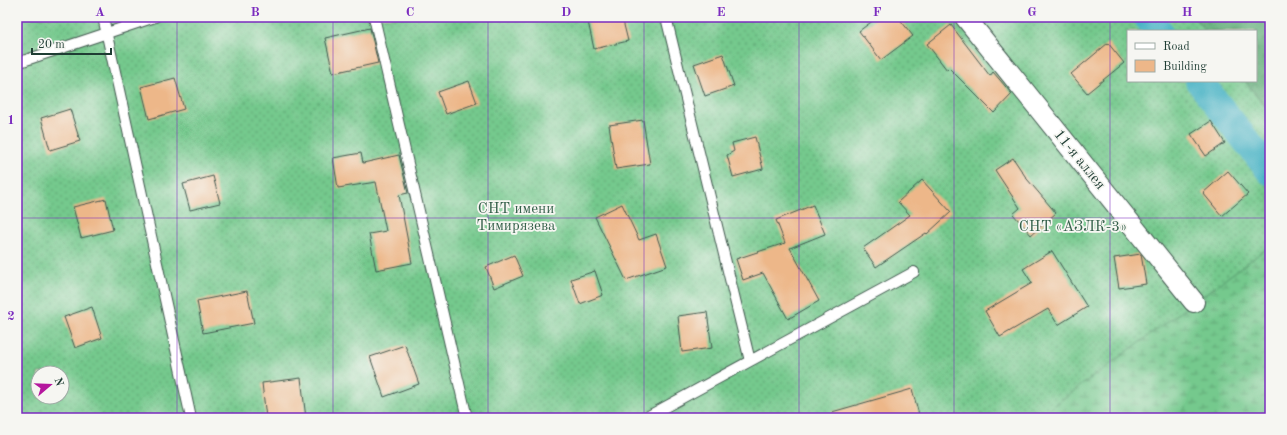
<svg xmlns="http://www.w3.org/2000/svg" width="1287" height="435" viewBox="0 0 1287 435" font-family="'Old Standard TT',serif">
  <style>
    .grass { fill: url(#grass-dots); stroke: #4a8360; fill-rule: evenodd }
    .forest { fill: url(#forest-crowns); stroke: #407556 }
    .wetland { fill: url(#wetland-marsh); stroke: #4a8360 }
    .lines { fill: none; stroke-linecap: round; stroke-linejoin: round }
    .canal { stroke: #47b2c5; stroke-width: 28 }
    .building { fill: #edb789 }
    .service-casing { stroke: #3f574d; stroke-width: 12 }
    .minor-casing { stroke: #3f574d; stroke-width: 22 }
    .service { stroke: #fff; stroke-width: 10 }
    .minor { stroke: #fff; stroke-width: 20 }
    .grid { fill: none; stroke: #7b2cbf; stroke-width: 1; stroke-opacity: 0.55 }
    .labels { text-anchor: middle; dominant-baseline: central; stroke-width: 3.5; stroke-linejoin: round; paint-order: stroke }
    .street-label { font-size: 15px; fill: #1f3d34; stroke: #f6f6f2 }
    .park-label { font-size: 15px; fill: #34604a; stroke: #f6f6f2 }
    .neatline { fill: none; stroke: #7b2cbf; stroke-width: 1.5 }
    .grid-label { font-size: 13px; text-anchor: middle; font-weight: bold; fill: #7b2cbf }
  </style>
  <defs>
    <pattern id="grass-dots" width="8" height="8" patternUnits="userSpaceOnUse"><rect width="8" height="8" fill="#75c98d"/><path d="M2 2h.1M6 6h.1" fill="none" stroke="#5fa474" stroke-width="1.8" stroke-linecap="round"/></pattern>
    <pattern id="forest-crowns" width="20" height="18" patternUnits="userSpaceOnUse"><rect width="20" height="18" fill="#60ad78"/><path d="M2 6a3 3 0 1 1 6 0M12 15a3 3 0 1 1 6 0" fill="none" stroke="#4f8e63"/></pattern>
    <pattern id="wetland-marsh" width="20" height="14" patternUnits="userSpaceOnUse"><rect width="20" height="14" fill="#75c98d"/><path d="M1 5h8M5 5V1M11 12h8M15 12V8" fill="none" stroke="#5fa474"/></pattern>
  </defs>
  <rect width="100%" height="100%" fill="#f6f6f2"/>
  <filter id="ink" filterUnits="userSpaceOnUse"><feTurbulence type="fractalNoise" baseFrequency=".025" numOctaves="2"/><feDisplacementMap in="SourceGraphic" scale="8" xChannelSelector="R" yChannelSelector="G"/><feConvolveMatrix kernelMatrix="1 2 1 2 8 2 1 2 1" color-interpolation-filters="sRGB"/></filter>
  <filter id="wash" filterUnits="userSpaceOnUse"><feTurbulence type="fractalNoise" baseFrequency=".012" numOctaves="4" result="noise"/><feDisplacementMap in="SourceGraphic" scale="16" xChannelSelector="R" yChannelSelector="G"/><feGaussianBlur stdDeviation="0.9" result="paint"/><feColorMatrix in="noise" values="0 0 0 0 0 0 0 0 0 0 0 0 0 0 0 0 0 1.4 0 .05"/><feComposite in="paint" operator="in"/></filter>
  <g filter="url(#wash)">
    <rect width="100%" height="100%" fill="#f5e8d8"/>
    <path class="grass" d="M 17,17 L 1194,17 L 1205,31 L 1128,31 L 1128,81 L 1245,81 L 1270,112 L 1270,288 L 1042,418 L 17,418 ZM 38,373 L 62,373 L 62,397 L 38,397 Z"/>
    <path class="forest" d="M 1194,17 L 1270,17 L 1270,112 L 1245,81 L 1256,81 L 1256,31 L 1205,31 Z"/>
    <path class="wetland" d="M 1270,246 L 1270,418 L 1037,418 Z"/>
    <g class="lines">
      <path class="canal" d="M 1147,17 L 1159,31
        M 1199,81 L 1270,171"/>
    </g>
    <g id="blocks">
      <path class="building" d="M 587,17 L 622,17 L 628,41 L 594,49 Z
        M 878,17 L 898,17 L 913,36 L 881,60 L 859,31 Z
        M 951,25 L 990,76 L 993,72 L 1012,94 L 994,113 L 949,68 L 947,70 L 927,44 Z
        M 370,28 L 378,63 L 333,73 L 325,38 Z
        M 1108,43 L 1124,63 L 1087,93 L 1071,74 Z
        M 723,54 L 734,86 L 705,96 L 694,64 Z
        M 175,78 L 184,109 L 149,119 L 141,87 Z
        M 469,81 L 477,103 L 446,114 L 438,92 Z
        M 70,109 L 80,141 L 50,150 L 41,118 Z
        M 643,120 L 650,164 L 616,169 L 609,125 Z
        M 1211,121 L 1225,143 L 1206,156 L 1191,134 Z
        M 755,137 L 763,169 L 733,177 L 727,155 L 734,151 L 732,143 Z
        M 361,153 L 363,163 L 399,155 L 408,193 L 399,195 L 412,263 L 376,270 L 369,234 L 386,231 L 376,182 L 338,188 L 333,158 Z
        M 1013,158 L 1027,179 L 1056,213 L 1031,235 L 1013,214 L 1020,208 L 995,170 Z
        M 1228,171 L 1248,194 L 1222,216 L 1203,193 Z
        M 213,176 L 220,203 L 190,210 L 183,184 Z
        M 922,180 L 951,212 L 927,234 L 926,233 L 876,267 L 863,248 L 910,215 L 898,202 Z
        M 106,199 L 113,230 L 81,238 L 73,207 Z
        M 622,204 L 639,240 L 656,234 L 667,266 L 626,280 L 595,217 Z
        M 813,205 L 825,234 L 790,248 L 819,301 L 788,319 L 763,273 L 743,280 L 736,259 L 785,243 L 776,220 Z
        M 1052,251 L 1087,307 L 1058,325 L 1048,309 L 1000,337 L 985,311 L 1032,283 L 1023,269 Z
        M 1141,254 L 1146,284 L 1119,288 L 1114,258 Z
        M 514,255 L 523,276 L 494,288 L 486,267 Z
        M 595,271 L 603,295 L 580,304 L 571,279 Z
        M 247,291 L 254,323 L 203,333 L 197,301 Z
        M 92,307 L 102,338 L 75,348 L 64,317 Z
        M 707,312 L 712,348 L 682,352 L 678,316 Z
        M 405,345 L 419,384 L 384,397 L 370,357 Z
        M 301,378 L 306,418 L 266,418 L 262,383 Z
        M 912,389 L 920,418 L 833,418 L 832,412 Z"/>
    </g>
  </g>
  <g filter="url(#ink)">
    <use href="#blocks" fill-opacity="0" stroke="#3f574d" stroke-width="1"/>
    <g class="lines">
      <defs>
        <path id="service" d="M 103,17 L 191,418
          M 374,17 L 467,418
          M 666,17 L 750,361
          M 17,63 L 155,17
          M 645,418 L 914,272"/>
        <path id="minor" d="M 965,17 L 1194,302"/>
      </defs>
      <use href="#service" class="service-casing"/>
      <use href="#minor" class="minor-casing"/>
      <use href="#service" class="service"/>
      <use href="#minor" class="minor"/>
    </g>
  </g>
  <path class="grid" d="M 177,17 L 177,418M 333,17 L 333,418M 488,17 L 488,418M 644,17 L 644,418M 799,17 L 799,418M 954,17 L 954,418M 1110,17 L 1110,418M 17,218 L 1270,218"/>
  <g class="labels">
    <g class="street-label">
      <text transform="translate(1079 160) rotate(51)">11-я аллея</text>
    </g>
    <g class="park-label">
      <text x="516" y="209">СНТ имени<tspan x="516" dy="17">Тимирязева</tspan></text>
      <text x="1073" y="227">СНТ «АЗЛК-3»</text>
    </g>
  </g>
  <rect width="1287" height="435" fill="none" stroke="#f6f6f2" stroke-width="44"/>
  <rect x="1127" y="30" width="130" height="52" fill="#f6f6f2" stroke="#a0aca6"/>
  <rect x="1135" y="43" width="20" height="6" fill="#ffffff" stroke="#a0aca6"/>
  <text x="1163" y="50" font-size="12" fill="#1f3d34">Road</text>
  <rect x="1135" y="60" width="20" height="12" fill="#edb789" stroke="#a0aca6"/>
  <text x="1163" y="70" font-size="12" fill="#1f3d34">Building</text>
  <g transform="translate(50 385) rotate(71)"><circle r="19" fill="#f6f6f2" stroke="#a0aca6"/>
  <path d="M0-3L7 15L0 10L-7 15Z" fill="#b5179e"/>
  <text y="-6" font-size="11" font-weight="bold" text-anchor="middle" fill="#1f3d34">N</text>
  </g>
  <path d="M32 48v6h79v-6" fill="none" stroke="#1f3d34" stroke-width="2"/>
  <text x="38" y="48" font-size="12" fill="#1f3d34" stroke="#f6f6f2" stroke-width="3" paint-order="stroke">20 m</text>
  <rect x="22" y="22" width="1243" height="391" class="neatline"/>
  <g class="grid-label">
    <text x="100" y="16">A</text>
    <text x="255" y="16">B</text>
    <text x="410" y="16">C</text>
    <text x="566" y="16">D</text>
    <text x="721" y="16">E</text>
    <text x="877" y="16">F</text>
    <text x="1032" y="16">G</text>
    <text x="1187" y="16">H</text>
    <text x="11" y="124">1</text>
    <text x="11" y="320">2</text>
  </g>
</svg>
